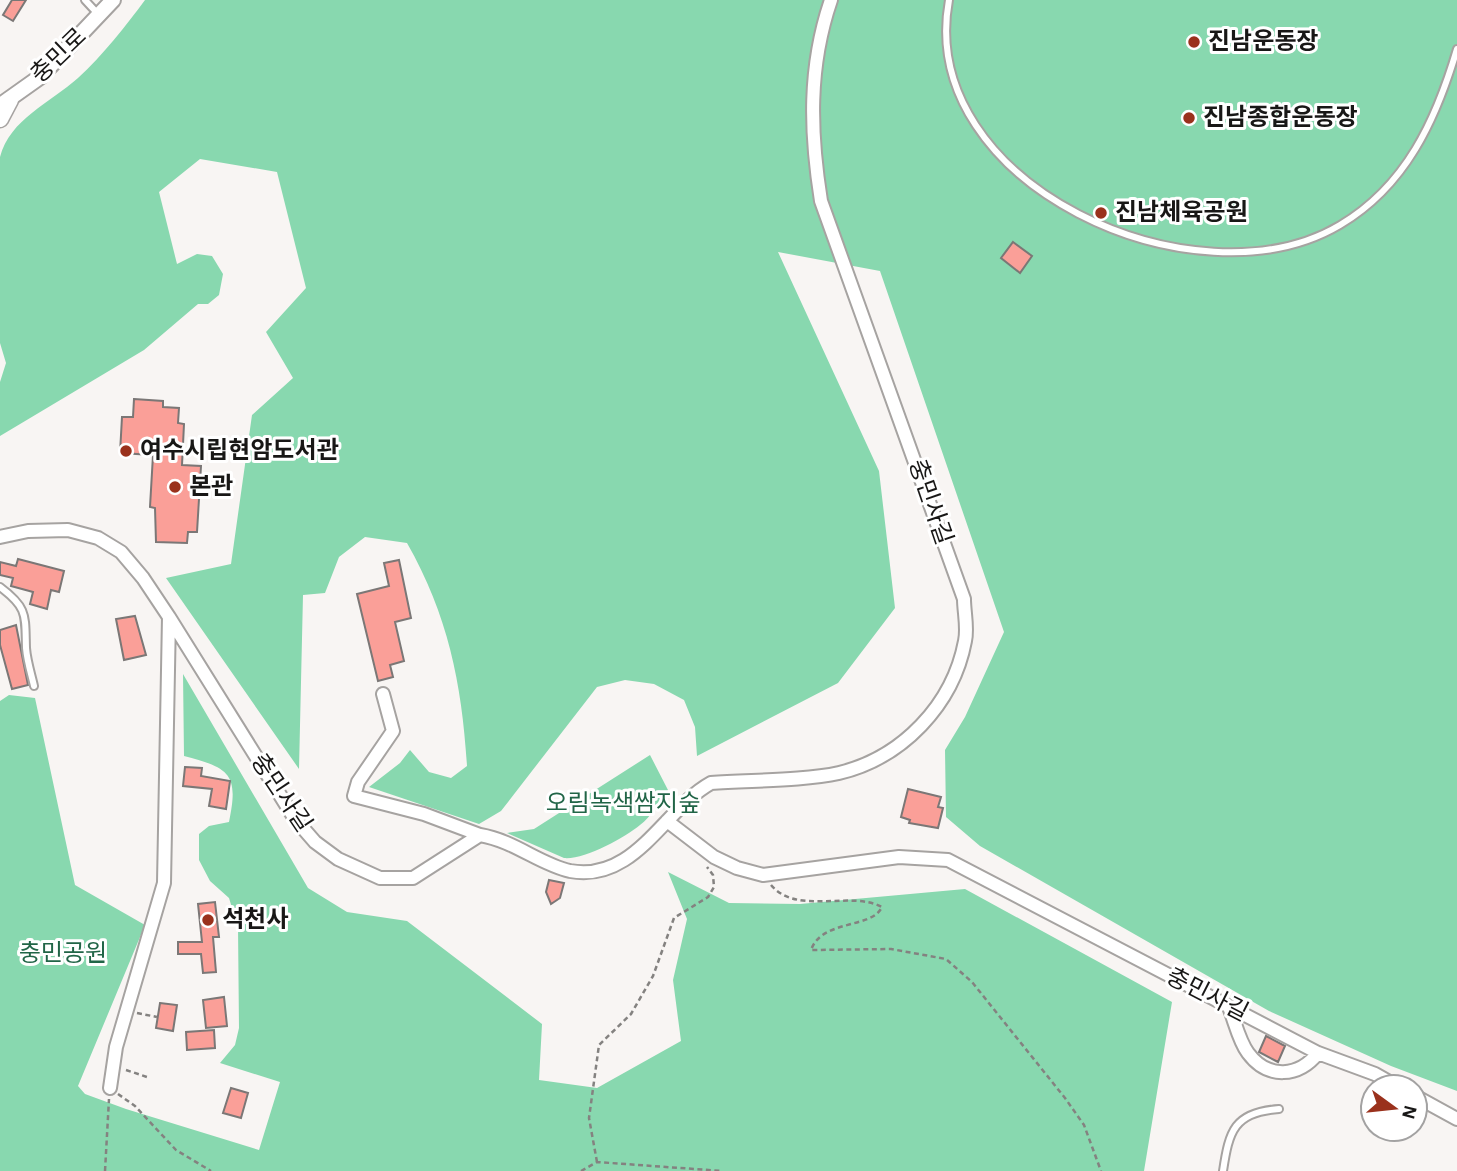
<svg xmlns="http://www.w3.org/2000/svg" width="1457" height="1171" viewBox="0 0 1457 1171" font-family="'Alegreya Sans','Noto Sans KR',sans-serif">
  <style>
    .green { fill: #88d8af }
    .building { fill: #fa9f98; stroke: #7b7776; stroke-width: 2 }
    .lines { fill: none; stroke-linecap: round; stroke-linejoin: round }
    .service-casing { stroke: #a6a3a1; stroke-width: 10 }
    .minor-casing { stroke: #a6a3a1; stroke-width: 16 }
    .tertiary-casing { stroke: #a6a3a1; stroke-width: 18 }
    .secondary-casing { stroke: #a6a3a1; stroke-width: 19 }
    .path { stroke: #848280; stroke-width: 2.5; stroke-dasharray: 5 3.5; stroke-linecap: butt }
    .service { stroke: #fff; stroke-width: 6 }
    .minor { stroke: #fff; stroke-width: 12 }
    .tertiary { stroke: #fff; stroke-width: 14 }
    .secondary { stroke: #fff; stroke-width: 16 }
    .poi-dot { fill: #9a311c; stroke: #fff; stroke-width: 2.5 }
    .labels { text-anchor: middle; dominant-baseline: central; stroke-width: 6; stroke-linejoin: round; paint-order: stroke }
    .poi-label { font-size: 24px; font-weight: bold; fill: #181716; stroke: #fff; text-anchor: start }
    .street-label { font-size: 24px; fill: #181716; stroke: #fff }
    .park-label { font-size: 24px; fill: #216547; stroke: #fff }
  </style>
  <rect width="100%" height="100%" fill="#f8f5f3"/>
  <path class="green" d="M 145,0 L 1457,0 L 1457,1091 L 1391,1066 L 1269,1011 L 980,846 L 946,817 L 945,750 L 965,717 L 1004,632 L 880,271 L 778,252 L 879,471 L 895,608 L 838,683 L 697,756 L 695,727 L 684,700 L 654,684 L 625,680 L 597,687 L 501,811 L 479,824 L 369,787 L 400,763 L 410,750 L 429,772 L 451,778 L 467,766 C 462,684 448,615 407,543 L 365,537 L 339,557 L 325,593 L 303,595 L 299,769 L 166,578 L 231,564 L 252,415 L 293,378 L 266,332 L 306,288 L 277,172 L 200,159 L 159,192 L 177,264 L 197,254 L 212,256 L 223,274 L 219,295 L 208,304 L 198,304 L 144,350 L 0,436 L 0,382 L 6,363 L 0,343 L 0,157 C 10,119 50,103 78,78 C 103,55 125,27 145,0 Z
    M 183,674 L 308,888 L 347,912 L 407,921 L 542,1024 L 539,1080 L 597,1088 L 681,1041 L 673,980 L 687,919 L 668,872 L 729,903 L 800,904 L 965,889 L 1172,1002 L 1144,1171 L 0,1171 L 0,701 L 9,695 L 35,698 L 75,885 L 145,925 L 78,1086 L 85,1094 L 126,1109 L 259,1150 L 280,1082 L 220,1063 L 235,1045 L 239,1028 L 238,927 L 229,898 L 210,881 L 199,860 L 199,834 L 209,826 L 229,822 C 239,774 230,768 184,756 Z
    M 650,755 L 668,790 C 660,801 651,817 640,825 C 624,838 584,860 564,858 L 507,833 L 534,829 Z"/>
  <path class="building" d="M 12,0 L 26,0 L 13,21 L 3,15 Z
    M 1013,242 L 1032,256 L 1020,273 L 1001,258 Z
    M 134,399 L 163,401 L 163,407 L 179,408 L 178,423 L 184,424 L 182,465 L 201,466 L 197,532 L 188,532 L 187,543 L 156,542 L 155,508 L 150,507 L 153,455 L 120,453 L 122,417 L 133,417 Z
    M 18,559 L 64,571 L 59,592 L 51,590 L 47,609 L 30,604 L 33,592 L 11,586 L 13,578 L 0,575 L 0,562 L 16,566 Z
    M 399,560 L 411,618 L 395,622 L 404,661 L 390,665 L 393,677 L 378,681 L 357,594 L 389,586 L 384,563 Z
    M 135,616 L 146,655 L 124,660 L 116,619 Z
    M 16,625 L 28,685 L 12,689 L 0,645 L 0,630 Z
    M 185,767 L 202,768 L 201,776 L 230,781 L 226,809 L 209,806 L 212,789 L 183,786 Z
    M 908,789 L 941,797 L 938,807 L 943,808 L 938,828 L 909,823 L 910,820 L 901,817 Z
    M 549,880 L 564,883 L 560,898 L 551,904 L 546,892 Z
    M 215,902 L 219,937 L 213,937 L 216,972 L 203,973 L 201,954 L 178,954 L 178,942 L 202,942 L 198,904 Z
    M 224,997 L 227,1026 L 206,1028 L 203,1000 Z
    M 160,1003 L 177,1005 L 173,1031 L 156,1028 Z
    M 214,1030 L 215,1048 L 187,1050 L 186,1032 Z
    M 1266,1036 L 1285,1046 L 1278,1062 L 1259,1052 Z
    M 231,1088 L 248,1093 L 241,1118 L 223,1113 Z"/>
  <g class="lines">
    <defs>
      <path id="service" d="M 85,0 L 98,14
        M 949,0 C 915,185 1197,310 1340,225 C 1406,186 1436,120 1457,49
        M 0,587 C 28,608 25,615 26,648 C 27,661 31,673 34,686
        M 1223,1171 C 1229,1131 1234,1112 1279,1109"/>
      <path id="minor" d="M 0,537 L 28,531 L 68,530 L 98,538 L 121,552 L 143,578 L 169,617 L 295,819 L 315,842 L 338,859 L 380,878 L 413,878 L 480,835 C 515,841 539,864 570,871 C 635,883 664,809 711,783 C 750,780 803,781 839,773 C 902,758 953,705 965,641 C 968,628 964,612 964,599 L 821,201 C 810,132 808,67 831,0
        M 383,694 L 393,731 L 358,782 L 354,796 L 424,814 L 480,835
        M 667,821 L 714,857 L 737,868 L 763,875 L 899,857 L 948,860 L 1318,1053 L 1375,1074 L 1398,1087
        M 1229,1007 C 1235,1022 1239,1041 1248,1053 C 1268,1080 1299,1077 1318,1053
        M 110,1088 L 116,1047 L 164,883 L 169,617
        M 1415,1096 L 1457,1119"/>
      <path id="tertiary" d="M 2,104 L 40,77 L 113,0"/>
      <path id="secondary" d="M 0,119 L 10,100"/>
    </defs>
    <use href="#service" class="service-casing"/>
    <use href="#minor" class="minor-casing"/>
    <use href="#tertiary" class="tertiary-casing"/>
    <use href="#secondary" class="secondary-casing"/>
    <path class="path" d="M 771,885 C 797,916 850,890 882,907 C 872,929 822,919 811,950 L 891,949 L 946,959 L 972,982 L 1065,1098 L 1084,1125 L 1101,1171
      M 137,1013 L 157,1017
      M 126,1070 L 150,1078
      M 118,1094 L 135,1106 L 176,1150 L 211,1171
      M 597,1162 L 589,1118 L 599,1045 L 631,1014 L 653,976 L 674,918 L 708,897 L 714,887 L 713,875 L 707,867
      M 105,1171 L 109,1099
      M 581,1171 L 597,1162 L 722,1171"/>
    <use href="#service" class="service"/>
    <use href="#minor" class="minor"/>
    <use href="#tertiary" class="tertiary"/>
    <use href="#secondary" class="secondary"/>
  </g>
  <g class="poi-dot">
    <circle cx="1194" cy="42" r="7"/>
    <circle cx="1189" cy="118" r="7"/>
    <circle cx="1101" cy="213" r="7"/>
    <circle cx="126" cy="451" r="7"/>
    <circle cx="175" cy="487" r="7"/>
    <circle cx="208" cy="920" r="7"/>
  </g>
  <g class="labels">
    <g class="poi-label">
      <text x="1208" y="42">진남운동장</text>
      <text x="1203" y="118">진남종합운동장</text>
      <text x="1115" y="213">진남체육공원</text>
      <text x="140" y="451">여수시립현암도서관</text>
      <text x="189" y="487">본관</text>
      <text x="222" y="920">석천사</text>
    </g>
    <g class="street-label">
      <text transform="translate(59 56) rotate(-44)">충민로</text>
      <text transform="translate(930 502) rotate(71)">충민사길</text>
      <text transform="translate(281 793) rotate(56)">충민사길</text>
      <text transform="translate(1207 995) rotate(27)">충민사길</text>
    </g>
    <g class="park-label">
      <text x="623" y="804">오림녹색쌈지숲</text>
      <text x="63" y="954">충민공원</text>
    </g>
  </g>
  <g transform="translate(1394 1108) rotate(105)"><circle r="33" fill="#ffffff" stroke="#a3a2a2" stroke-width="2"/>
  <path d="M0-5L12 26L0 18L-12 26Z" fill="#9a311c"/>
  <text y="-10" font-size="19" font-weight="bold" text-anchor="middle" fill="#181716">N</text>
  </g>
</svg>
